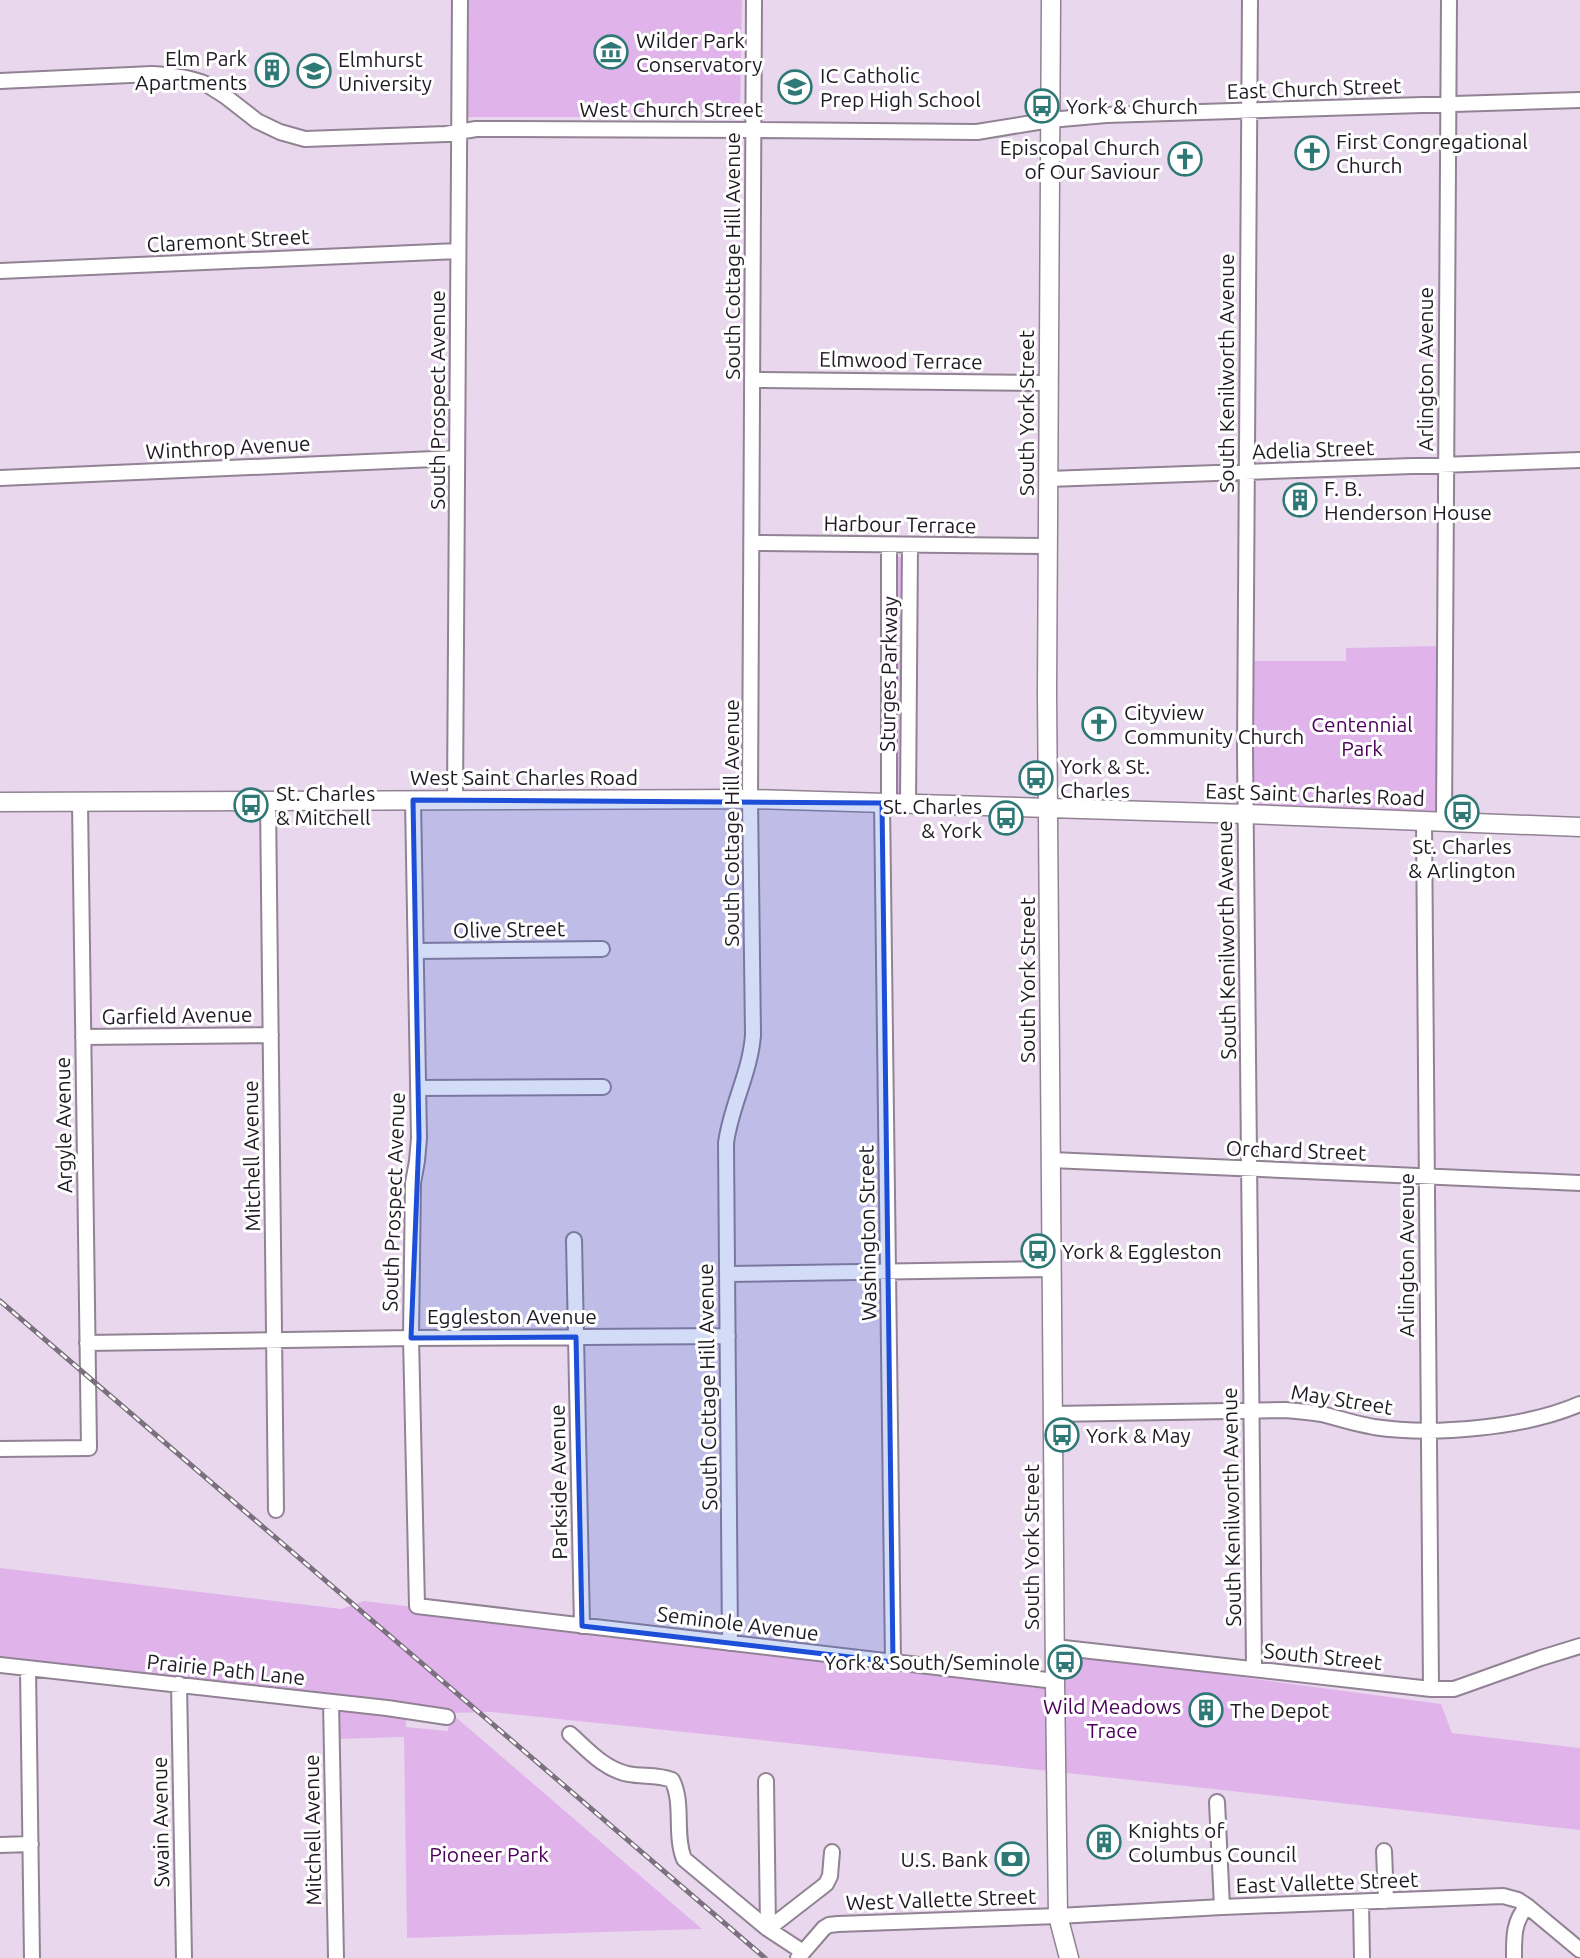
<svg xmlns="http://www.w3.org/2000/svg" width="1580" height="1958" viewBox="0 0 1580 1958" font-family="Ubuntu,sans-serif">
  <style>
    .green { fill: #e0b4eb }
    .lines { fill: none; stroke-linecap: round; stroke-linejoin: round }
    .minor-casing { stroke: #918294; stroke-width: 18 }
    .major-casing { stroke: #918294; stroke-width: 21 }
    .minor { stroke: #fff; stroke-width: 14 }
    .major { stroke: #fff; stroke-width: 18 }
    .rail-casing { stroke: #7b707d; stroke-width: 5 }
    .rail { stroke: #fff; stroke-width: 2.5; stroke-dasharray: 8; stroke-linecap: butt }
    .marked { fill: #1d4ed8; fill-opacity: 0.2; stroke: #1d4ed8; stroke-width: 5; stroke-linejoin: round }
    .labels { text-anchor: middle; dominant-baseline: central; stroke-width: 6; stroke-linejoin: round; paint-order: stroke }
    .poi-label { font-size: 21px; fill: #201a22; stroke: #fff; text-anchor: start }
    .street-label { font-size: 21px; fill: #201a22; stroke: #fff }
    .park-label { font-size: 21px; fill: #4b0059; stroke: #fff }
  </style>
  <rect width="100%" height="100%" fill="#e9d8ed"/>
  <path class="green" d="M 465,0 L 742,0 L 740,117 L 472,117 L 464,118 Z
    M 894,557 L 907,557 L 905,794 L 892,794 Z
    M 1437,646 L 1437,814 L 1251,808 L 1252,661 L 1346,661 L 1346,648 Z
    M 0,1568 L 341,1609 L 364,1601 L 1061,1686 L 1061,1653 L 1441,1704 L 1452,1733 L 1580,1748 L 1580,1830 C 1217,1789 854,1749 491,1712 L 451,1713 L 702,1929 L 407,1938 L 404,1737 L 337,1739 L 338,1710 L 342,1708 L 404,1715 L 406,1718 L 406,1727 L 448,1731 L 450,1713 L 0,1669 Z"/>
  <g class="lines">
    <defs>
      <path id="minor" d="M 1250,0 L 1245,749 L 1254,1669
        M 0,81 L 152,74 C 170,75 189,77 206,84 L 225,96 L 257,121 L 280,132 L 305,139 L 446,134 L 476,129 L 754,130 L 977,132 L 1050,120 L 1106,115 L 1580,100
        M 0,271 L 458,251
        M 753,380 L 1049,383
        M 0,478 L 457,458
        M 1048,479 L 1580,460
        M 752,543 L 1048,546
        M 413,800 L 419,1138 L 417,1161 L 413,1183 L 411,1338 L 417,1606 L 1055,1681
        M 455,800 L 460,0
        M 268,801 L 276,1510
        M 882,803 L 893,1662
        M 889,803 L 889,545
        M 908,804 L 910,545
        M 1424,821 L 1431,1689
        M 1444,822 L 1449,0
        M 416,951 L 602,949
        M 83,1037 L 271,1035
        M 418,1088 L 603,1087
        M 1051,1160 L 1580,1183
        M 574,1240 L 582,1626
        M 727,1274 L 1052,1269
        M 87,1343 L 411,1338 L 728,1336
        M 1053,1414 L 1285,1410 C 1298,1411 1310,1412 1322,1414 C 1340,1419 1357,1424 1374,1427 C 1433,1436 1525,1428 1580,1404
        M 0,1449 L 89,1448 L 80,802
        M 730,1643 L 726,1143 C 731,1105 750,1074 753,1035 L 750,799 L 754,0
        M 1055,1647 L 1431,1689 L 1454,1689 L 1541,1658 L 1580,1646
        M 0,1665 L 387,1708 L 447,1717
        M 28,1668 L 32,1958
        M 179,1684 L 184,1958
        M 331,1702 L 336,1958
        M 570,1734 C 588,1750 604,1769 628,1774 C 643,1777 657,1774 672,1780 C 684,1803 674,1834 684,1859 L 768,1929 L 803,1952
        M 766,1781 L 768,1929
        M 1217,1802 L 1222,1907
        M 0,1845 L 31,1844
        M 1384,1851 L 1386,1901
        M 1361,1902 L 1362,1958
        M 768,1929 L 826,1884 L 830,1876 L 832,1852
        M 798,1958 L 824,1928 L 829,1925 L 838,1924 L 1058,1916 L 1222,1907 L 1503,1896 L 1518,1900 L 1527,1906 L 1580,1950
        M 1514,1958 C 1514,1938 1513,1922 1527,1906"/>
      <path id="major" d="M 1051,0 L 1047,693 L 1055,1681 L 1058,1916 L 1069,1958
        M 0,802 L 750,799 L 1246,814 L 1580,827"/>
    </defs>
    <use href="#minor" class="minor-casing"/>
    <use href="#major" class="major-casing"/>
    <use href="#minor" class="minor"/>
    <use href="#major" class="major"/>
    <defs>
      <path id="rail" d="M 0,1301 L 765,1958"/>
    </defs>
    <use href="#rail" class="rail-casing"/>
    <use href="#rail" class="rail"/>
  </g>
  <path class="marked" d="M 413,800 L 882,803 L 893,1662 L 582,1626 L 576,1337 L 411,1338 L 419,1138 Z"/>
  <defs>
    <symbol id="museum-ring" viewBox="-11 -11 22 22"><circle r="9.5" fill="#fff" stroke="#2e7876" stroke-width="1.5"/><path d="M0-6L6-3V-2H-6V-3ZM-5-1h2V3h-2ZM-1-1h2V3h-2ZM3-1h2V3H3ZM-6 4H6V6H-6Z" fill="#2e7876"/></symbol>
    <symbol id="building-ring" viewBox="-11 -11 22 22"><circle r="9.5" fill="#fff" stroke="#2e7876" stroke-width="1.5"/><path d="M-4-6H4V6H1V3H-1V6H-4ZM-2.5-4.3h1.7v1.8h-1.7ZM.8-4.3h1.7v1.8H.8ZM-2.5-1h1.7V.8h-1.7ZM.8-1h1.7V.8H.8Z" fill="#2e7876"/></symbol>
    <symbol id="university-ring" viewBox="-11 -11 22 22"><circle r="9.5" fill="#fff" stroke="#2e7876" stroke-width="1.5"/><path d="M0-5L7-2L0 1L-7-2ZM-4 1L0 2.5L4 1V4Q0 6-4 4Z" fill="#2e7876"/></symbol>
    <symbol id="school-ring" viewBox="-11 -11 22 22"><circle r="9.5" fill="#fff" stroke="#2e7876" stroke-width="1.5"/><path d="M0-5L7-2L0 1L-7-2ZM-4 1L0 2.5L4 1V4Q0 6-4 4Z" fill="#2e7876"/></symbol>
    <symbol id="bus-ring" viewBox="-11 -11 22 22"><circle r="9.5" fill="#fff" stroke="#2e7876" stroke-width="1.5"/><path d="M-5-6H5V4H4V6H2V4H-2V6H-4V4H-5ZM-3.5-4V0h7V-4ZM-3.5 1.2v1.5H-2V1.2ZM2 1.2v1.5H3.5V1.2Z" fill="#2e7876"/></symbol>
    <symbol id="church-ring" viewBox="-11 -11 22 22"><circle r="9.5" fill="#fff" stroke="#2e7876" stroke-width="1.5"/><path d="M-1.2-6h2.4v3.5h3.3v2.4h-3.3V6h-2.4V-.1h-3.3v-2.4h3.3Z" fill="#2e7876"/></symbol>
    <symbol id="bank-ring" viewBox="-11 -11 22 22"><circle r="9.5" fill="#fff" stroke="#2e7876" stroke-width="1.5"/><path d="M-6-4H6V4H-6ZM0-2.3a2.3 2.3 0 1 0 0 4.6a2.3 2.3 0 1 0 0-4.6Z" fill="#2e7876"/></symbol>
  </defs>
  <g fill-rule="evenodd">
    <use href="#museum-ring" x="592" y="33" width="38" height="38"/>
    <use href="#building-ring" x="253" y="51" width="38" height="38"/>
    <use href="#university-ring" x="295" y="52" width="38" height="38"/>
    <use href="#school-ring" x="776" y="68" width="38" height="38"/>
    <use href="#bus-ring" x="1023" y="87" width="38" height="38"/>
    <use href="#church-ring" x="1293" y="134" width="38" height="38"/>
    <use href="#church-ring" x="1166" y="140" width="38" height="38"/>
    <use href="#building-ring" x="1281" y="481" width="38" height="38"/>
    <use href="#church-ring" x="1080" y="705" width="38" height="38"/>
    <use href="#bus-ring" x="1017" y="759" width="38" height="38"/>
    <use href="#bus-ring" x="232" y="786" width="38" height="38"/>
    <use href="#bus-ring" x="1443" y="793" width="38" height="38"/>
    <use href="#bus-ring" x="987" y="799" width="38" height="38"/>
    <use href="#bus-ring" x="1019" y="1232" width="38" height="38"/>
    <use href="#bus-ring" x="1043" y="1416" width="38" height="38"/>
    <use href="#bus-ring" x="1046" y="1643" width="38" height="38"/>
    <use href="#building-ring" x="1187" y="1691" width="38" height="38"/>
    <use href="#building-ring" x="1085" y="1823" width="38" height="38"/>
    <use href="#bank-ring" x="993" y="1840" width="38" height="38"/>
  </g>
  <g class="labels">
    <g class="poi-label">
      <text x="636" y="40">Wilder Park<tspan x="636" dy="24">Conservatory</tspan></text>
      <text x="247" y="58" text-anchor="end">Elm Park<tspan x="247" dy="24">Apartments</tspan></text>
      <text x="338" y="59">Elmhurst<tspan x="338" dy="24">University</tspan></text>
      <text x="820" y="75">IC Catholic<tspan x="820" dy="24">Prep High School</tspan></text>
      <text x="1066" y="106">York &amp; Church</text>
      <text x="1336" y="141">First Congregational<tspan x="1336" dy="24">Church</tspan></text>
      <text x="1160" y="147" text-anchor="end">Episcopal Church<tspan x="1160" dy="24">of Our Saviour</tspan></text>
      <text x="1324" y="488">F. B.<tspan x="1324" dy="24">Henderson House</tspan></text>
      <text x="1124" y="712">Cityview<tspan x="1124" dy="24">Community Church</tspan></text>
      <text x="1060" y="766">York &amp; St.<tspan x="1060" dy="24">Charles</tspan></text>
      <text x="276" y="793">St. Charles<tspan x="276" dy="24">&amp; Mitchell</tspan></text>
      <text x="982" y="806" text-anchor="end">St. Charles<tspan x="982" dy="24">&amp; York</tspan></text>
      <text x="1462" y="846" text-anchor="middle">St. Charles<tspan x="1462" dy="24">&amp; Arlington</tspan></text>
      <text x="1062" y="1251">York &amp; Eggleston</text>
      <text x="1086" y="1435">York &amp; May</text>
      <text x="1040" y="1662" text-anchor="end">York &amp; South/Seminole</text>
      <text x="1230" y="1710">The Depot</text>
      <text x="1128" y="1830">Knights of<tspan x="1128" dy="24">Columbus Council</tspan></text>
      <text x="988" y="1859" text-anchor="end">U.S. Bank</text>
    </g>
    <g class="street-label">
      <text transform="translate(1314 88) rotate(-2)">East Church Street</text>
      <text x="671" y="109">West Church Street</text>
      <text transform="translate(228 240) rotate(-3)">Claremont Street</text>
      <text transform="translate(732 256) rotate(-90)">South Cottage Hill Avenue</text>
      <text transform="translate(901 360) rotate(1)">Elmwood Terrace</text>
      <text transform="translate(1425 369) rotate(-90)">Arlington Avenue</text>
      <text transform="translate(1226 373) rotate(-90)">South Kenilworth Avenue</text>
      <text transform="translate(437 400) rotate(-90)">South Prospect Avenue</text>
      <text transform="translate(1026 413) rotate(-90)">South York Street</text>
      <text transform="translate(228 447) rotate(-3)">Winthrop Avenue</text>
      <text transform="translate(1313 449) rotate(-2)">Adelia Street</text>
      <text transform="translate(900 524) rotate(1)">Harbour Terrace</text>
      <text transform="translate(888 674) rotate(-89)">Sturges Parkway</text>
      <text x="524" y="777">West Saint Charles Road</text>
      <text transform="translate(1315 794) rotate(2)">East Saint Charles Road</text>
      <text transform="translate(731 823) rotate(-90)">South Cottage Hill Avenue</text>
      <text transform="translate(509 929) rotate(-1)">Olive Street</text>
      <text transform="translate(1226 940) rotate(-91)">South Kenilworth Avenue</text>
      <text transform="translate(1027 980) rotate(-90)">South York Street</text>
      <text transform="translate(177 1015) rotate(-1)">Garfield Avenue</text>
      <text transform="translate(63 1125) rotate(-91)">Argyle Avenue</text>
      <text transform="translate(1296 1150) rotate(2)">Orchard Street</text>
      <text transform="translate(251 1156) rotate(-91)">Mitchell Avenue</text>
      <text transform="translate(393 1202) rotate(-88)">South Prospect Avenue</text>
      <text transform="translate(867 1233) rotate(-91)">Washington Street</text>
      <text transform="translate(1406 1255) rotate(-90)">Arlington Avenue</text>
      <text x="512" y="1316">Eggleston Avenue</text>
      <text transform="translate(707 1387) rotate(-91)">South Cottage Hill Avenue</text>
      <text transform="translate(1342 1399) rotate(9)">May Street</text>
      <text transform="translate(558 1482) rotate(-91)">Parkside Avenue</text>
      <text transform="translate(1231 1507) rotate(-91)">South Kenilworth Avenue</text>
      <text transform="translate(1031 1547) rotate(-90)">South York Street</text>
      <text transform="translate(738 1623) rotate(7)">Seminole Avenue</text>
      <text transform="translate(1323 1656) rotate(6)">South Street</text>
      <text transform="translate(226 1669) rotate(6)">Prairie Path Lane</text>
      <text transform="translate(160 1822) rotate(-91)">Swain Avenue</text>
      <text transform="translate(312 1830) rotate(-91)">Mitchell Avenue</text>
      <text transform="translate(1327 1882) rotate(-2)">East Vallette Street</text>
      <text transform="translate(941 1899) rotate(-2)">West Vallette Street</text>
    </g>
    <g class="park-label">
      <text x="1362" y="724">Centennial<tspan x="1362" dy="24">Park</tspan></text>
      <text x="1112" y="1706">Wild Meadows<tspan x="1112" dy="24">Trace</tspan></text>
      <text x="489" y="1854">Pioneer Park</text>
    </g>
  </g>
</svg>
